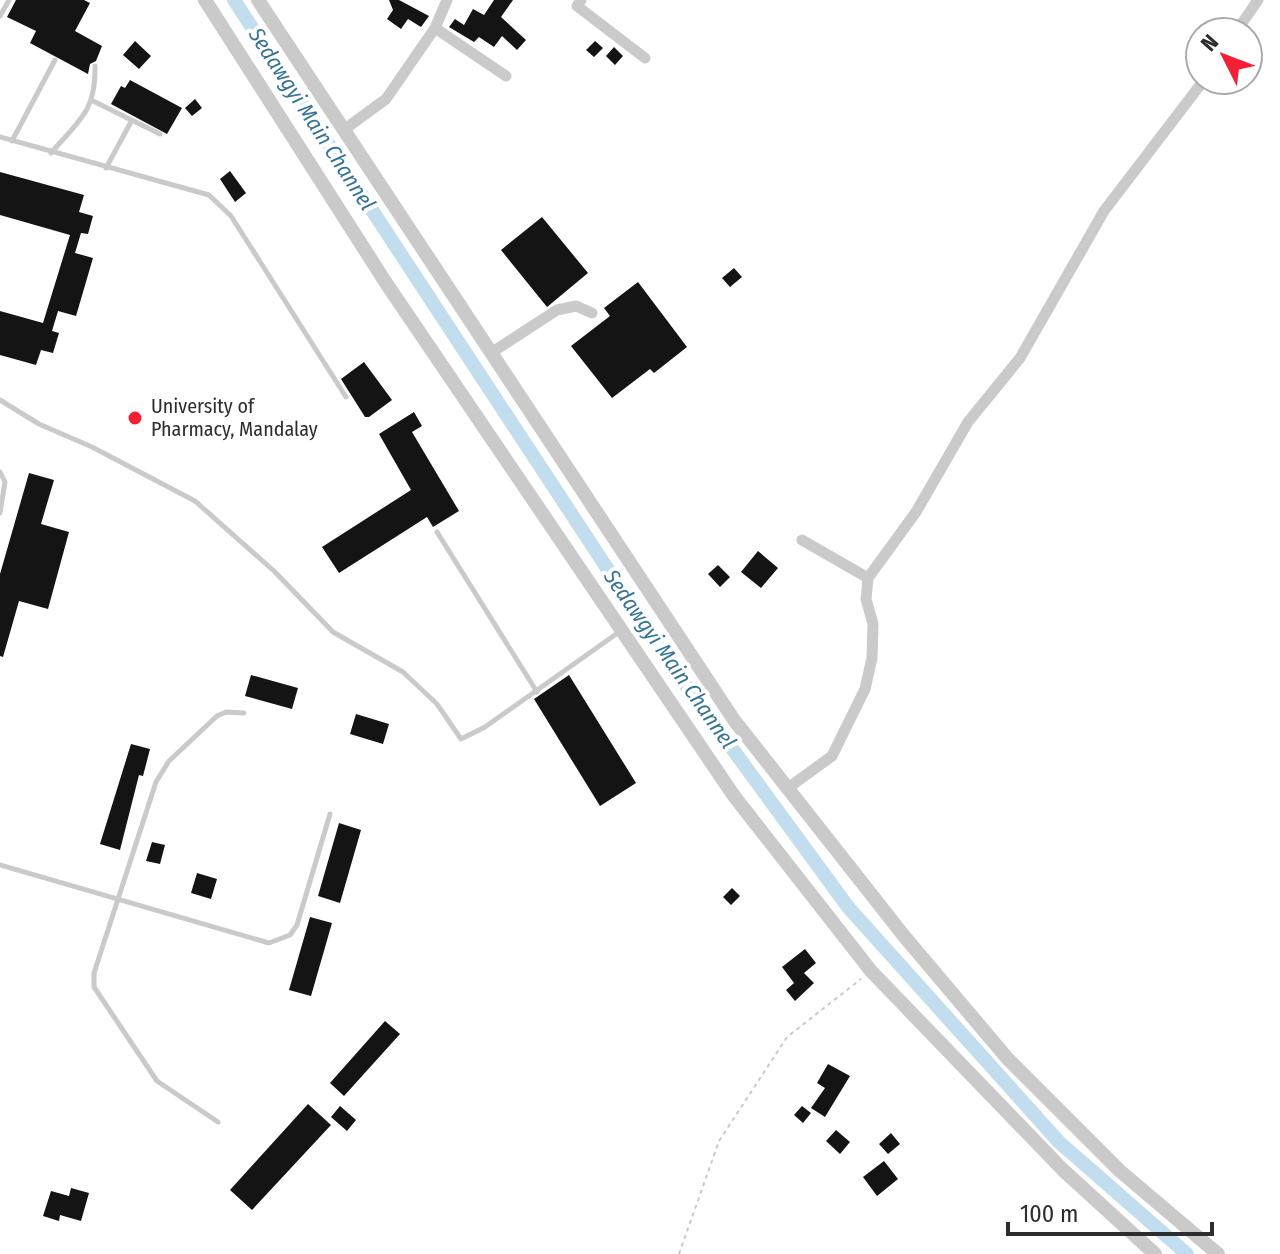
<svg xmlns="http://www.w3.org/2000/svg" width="1280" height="1254" viewBox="0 0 1280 1254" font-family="'Fira Sans Condensed',sans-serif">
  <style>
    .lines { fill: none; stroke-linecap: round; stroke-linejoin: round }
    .canal { stroke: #c2deee; stroke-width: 14 }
    .building { fill: #141414 }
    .path { stroke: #cacaca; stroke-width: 2; stroke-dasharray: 4 4; stroke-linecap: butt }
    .service { stroke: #cacaca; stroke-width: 5 }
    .minor { stroke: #cacaca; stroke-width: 11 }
    .tertiary { stroke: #cacaca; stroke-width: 14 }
    .poi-dot { fill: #f41f35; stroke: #fff; stroke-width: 3 }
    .labels { text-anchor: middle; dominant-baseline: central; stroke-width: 8; stroke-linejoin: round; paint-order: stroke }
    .poi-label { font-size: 20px; fill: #2d2d2d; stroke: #fff; text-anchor: start }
    .water-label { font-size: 22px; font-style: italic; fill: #347395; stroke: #fff }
  </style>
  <rect width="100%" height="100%" fill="#fff"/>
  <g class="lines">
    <path class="canal" d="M 234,0 L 666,658 L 848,907 L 1059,1142 L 1187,1254"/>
  </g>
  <path class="building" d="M 16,0 L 84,0 L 90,3 L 75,31 L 102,46 L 96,61 L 90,64 L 88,74 L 30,43 L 36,31 L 7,17 Z
    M 389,0 L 399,0 L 429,16 L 421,27 L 408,19 L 401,29 L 387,19 L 393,10 Z
    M 494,0 L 513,0 L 501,17 L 526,40 L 517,50 L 502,36 L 494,47 L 479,37 L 474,42 L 449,27 L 455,19 L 464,25 L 473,9 L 484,15 Z
    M 135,41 L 151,56 L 139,69 L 123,55 Z
    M 595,41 L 603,48 L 594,57 L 586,50 Z
    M 614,47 L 623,56 L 615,65 L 606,56 Z
    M 130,80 L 182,108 L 167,134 L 111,104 L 121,86 L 125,88 Z
    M 195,99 L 202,108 L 192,116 L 185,108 Z
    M 230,171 L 246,193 L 235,202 L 220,179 Z
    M 0,172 L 84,195 L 79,212 L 93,216 L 88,234 L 81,233 L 75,253 L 93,258 L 76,316 L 58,311 L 52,331 L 59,333 L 53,353 L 41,350 L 36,365 L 0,355 L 0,311 L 43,323 L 70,235 L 0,215 Z
    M 542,217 L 588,273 L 547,307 L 501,250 Z
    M 734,268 L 742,277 L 730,287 L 722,278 Z
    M 638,282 L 687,347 L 654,373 L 650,369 L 612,398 L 571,346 L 610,316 L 604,308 Z
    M 364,362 L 392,400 L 369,417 L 365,417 L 341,379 Z
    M 414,412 L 422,426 L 412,432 L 459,511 L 433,527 L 427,517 L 339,573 L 322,547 L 411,490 L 379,434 Z
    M 29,473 L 54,480 L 41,524 L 69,532 L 48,609 L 19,601 L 3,657 L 0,656 L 0,574 Z
    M 758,551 L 778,568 L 761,588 L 741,572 Z
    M 718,565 L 730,577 L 720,587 L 708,574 Z
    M 251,675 L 298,688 L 292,709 L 245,696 Z
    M 569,675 L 636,783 L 600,806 L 534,699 Z
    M 356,714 L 389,724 L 383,744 L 350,734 Z
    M 131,744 L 150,749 L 143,776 L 139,775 L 120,850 L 100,844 Z
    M 339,823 L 361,830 L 340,903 L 318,896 Z
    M 152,842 L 165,845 L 160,864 L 146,861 Z
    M 197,873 L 217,879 L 211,899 L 191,893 Z
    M 732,888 L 740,896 L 731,905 L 723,897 Z
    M 310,917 L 332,923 L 311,996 L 289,990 Z
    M 805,949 L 816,963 L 804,973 L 814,983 L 795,1001 L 786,990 L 794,983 L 782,967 Z
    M 385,1021 L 400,1034 L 344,1096 L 330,1083 Z
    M 828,1064 L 850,1076 L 825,1117 L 811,1108 L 825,1088 L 817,1083 Z
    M 308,1104 L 331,1125 L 252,1210 L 230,1190 Z
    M 340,1106 L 356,1120 L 347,1131 L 331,1117 Z
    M 802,1106 L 811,1113 L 803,1123 L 794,1115 Z
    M 836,1130 L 850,1142 L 840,1154 L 826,1141 Z
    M 891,1133 L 900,1144 L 888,1154 L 879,1144 Z
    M 884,1161 L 898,1179 L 877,1196 L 863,1177 Z
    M 71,1188 L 89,1193 L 81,1221 L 60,1215 L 59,1221 L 43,1216 L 51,1191 L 69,1196 Z"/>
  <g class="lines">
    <path class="path" d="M 679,1254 L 719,1141 L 787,1037 L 861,979"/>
    <path class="service" d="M 0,16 L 9,0
      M 93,101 L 160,134
      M 0,137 L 209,195 L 231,216 L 346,397
      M 12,141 L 55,60
      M 51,153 C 79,120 96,112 95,66
      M 106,168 L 132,120
      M 0,400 L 39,424 L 92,447 L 195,501 L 274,571 L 333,632 L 403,672 L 437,704 L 461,739 L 485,727 L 619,632
      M 0,472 L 5,482 L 0,513
      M 437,532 L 537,692
      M 0,865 L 269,943 L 290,935 L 297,925 L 330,814
      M 218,1122 L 157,1081 L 94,987 L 94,973 L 156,782 L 169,761 L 217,716 L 226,712 L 244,713"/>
    <path class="minor" d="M 581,0 L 577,6 L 645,58
      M 435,28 L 506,76
      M 1236,32 L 1258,0
      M 345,129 L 386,99 L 435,28 L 447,0
      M 491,353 L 557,310 L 576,306 L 592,313
      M 802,540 L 868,578
      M 788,788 L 832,756 L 865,689 L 872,658 L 873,624 L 866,599 L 868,578 L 916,512 L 968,422 L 1020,358 L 1104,211 L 1204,80"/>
    <path class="tertiary" d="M 205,0 L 386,283 L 734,796 L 871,971 L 1063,1170 L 1155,1254
      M 258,0 L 734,720 L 904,936 L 1007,1058 L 1120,1171 L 1218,1254"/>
  </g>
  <circle class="poi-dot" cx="135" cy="418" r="8"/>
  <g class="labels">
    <g class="poi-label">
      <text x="151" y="406">University of<tspan x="151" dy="23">Pharmacy, Mandalay</tspan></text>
    </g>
    <g class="water-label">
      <text transform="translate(312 119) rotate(57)">Sedawgyi Main Channel</text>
      <text transform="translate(670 659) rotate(55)">Sedawgyi Main Channel</text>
    </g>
  </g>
  <g transform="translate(1224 56) rotate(312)"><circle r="38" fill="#ffffff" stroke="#ababab" stroke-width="2"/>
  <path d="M0-6L14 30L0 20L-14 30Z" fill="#f41f35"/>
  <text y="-12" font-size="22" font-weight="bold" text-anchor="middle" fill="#2d2d2d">N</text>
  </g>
  <path d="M1008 1222v12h204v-12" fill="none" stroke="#2d2d2d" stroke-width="4"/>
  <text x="1020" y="1222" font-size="24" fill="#2d2d2d" stroke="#ffffff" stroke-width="6" paint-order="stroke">100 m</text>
</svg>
